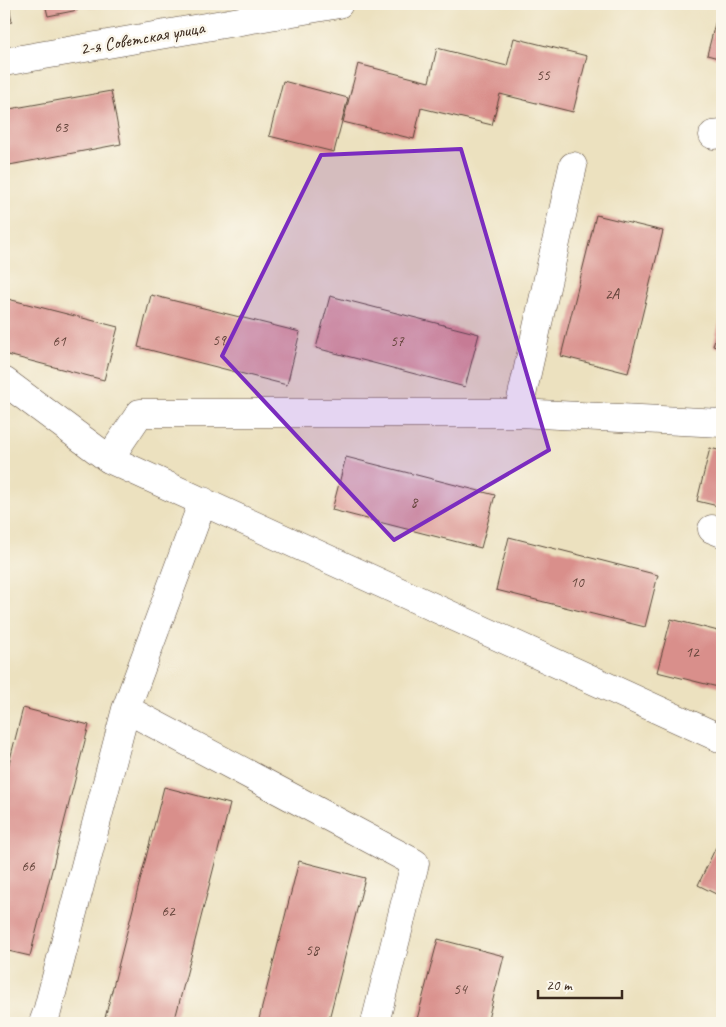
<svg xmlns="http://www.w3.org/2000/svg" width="726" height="1027" viewBox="0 0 726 1027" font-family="Caveat,sans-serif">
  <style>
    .building { fill: #d98f8b }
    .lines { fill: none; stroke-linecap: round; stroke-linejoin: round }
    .minor-casing { stroke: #564536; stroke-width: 29 }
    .minor { stroke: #fff; stroke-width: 28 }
    .marked { fill: #7b2cbf; fill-opacity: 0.2; stroke: #7b2cbf; stroke-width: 4; stroke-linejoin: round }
    .labels { text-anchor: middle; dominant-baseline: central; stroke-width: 5; stroke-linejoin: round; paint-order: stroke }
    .number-label { font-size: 15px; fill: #624339 }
    .street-label { font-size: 18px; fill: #3b2a1e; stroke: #fbf7ec }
  </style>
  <rect width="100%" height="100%" fill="#fbf7ec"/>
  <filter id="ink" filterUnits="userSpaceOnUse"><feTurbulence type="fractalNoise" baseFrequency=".02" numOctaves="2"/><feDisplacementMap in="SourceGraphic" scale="10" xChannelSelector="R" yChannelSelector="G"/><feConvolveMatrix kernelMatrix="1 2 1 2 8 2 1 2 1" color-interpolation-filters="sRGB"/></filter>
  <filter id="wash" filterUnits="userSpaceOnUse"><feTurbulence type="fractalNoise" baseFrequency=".0096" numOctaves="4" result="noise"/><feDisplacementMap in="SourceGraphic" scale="20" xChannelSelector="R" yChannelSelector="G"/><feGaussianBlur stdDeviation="1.12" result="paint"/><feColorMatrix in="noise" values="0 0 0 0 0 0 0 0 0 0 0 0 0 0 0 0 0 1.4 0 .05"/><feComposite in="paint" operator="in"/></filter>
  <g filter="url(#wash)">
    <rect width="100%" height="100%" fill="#ece1bf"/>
    <g id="blocks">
      <path class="building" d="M 9,4 L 12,22 L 4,23 L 4,5 Z
        M 45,4 L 77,4 L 78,10 L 48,16 Z
        M 89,4 L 109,4 L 109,5 L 90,8 Z
        M 720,4 L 722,4 L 722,59 L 707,55 Z
        M 514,38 L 587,56 L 573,112 L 500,94 L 492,125 L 421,108 L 414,139 L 343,122 L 358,64 L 429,82 L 437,48 L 507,66 Z
        M 283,81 L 348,98 L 334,152 L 269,136 Z
        M 111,91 L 121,144 L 4,166 L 4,110 Z
        M 596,215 L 663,231 L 628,373 L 561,356 Z
        M 151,295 L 300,332 L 287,385 L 138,347 Z
        M 330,296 L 479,334 L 465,387 L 316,348 Z
        M 4,298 L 118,327 L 104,380 L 4,354 Z
        M 722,313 L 722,349 L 713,346 Z
        M 710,448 L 722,451 L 722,507 L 697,501 Z
        M 346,457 L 495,495 L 481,548 L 332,510 Z
        M 509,537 L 658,575 L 645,627 L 496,590 Z
        M 671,619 L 722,632 L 722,688 L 657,672 Z
        M 23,708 L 89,725 L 30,956 L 4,950 L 4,783 Z
        M 164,787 L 230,804 L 174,1023 L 125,1023 L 105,1018 Z
        M 716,847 L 722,850 L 722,897 L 698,885 Z
        M 299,861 L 365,878 L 328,1023 L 258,1023 Z
        M 438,939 L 504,956 L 487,1023 L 416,1023 Z"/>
    </g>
  </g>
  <g filter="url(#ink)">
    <use href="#blocks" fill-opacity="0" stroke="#564536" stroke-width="1"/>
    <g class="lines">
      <defs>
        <path id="minor" d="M 4,62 L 339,4
          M 713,135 L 722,134
          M 4,381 L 109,459
          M 518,413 L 573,166
          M 722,423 L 518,413 L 140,413 L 109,459 L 722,739
          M 712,529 L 722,533
          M 126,709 L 203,501
          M 43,1023 L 47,1012 L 126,709 L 415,863 L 375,1023"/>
      </defs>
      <use href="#minor" class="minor-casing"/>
      <use href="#minor" class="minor"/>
    </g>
  </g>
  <path class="marked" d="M 461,149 L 549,450 L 394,540 L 222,356 L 321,155 Z"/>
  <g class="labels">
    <g class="number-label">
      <text x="543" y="75">55</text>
      <text x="61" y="127">63</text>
      <text x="612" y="294">2А</text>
      <text x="219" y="340">59</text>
      <text x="59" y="341">61</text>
      <text x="397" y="341">57</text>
      <text x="414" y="502">8</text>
      <text x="577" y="582">10</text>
      <text x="692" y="652">12</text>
      <text x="28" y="866">66</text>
      <text x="168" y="911">62</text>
      <text x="312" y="950">58</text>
      <text x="460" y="989">54</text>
    </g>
    <g class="street-label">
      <text transform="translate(142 38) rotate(-10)">2-я Советская улица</text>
    </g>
  </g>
  <rect width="726" height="1027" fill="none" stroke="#fbf7ec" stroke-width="20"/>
  <path d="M538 990v8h84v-8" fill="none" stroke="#3b2a1e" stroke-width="2.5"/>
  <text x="546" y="990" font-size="15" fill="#3b2a1e" stroke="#fbf7ec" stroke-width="4" paint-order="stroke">20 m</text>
</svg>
